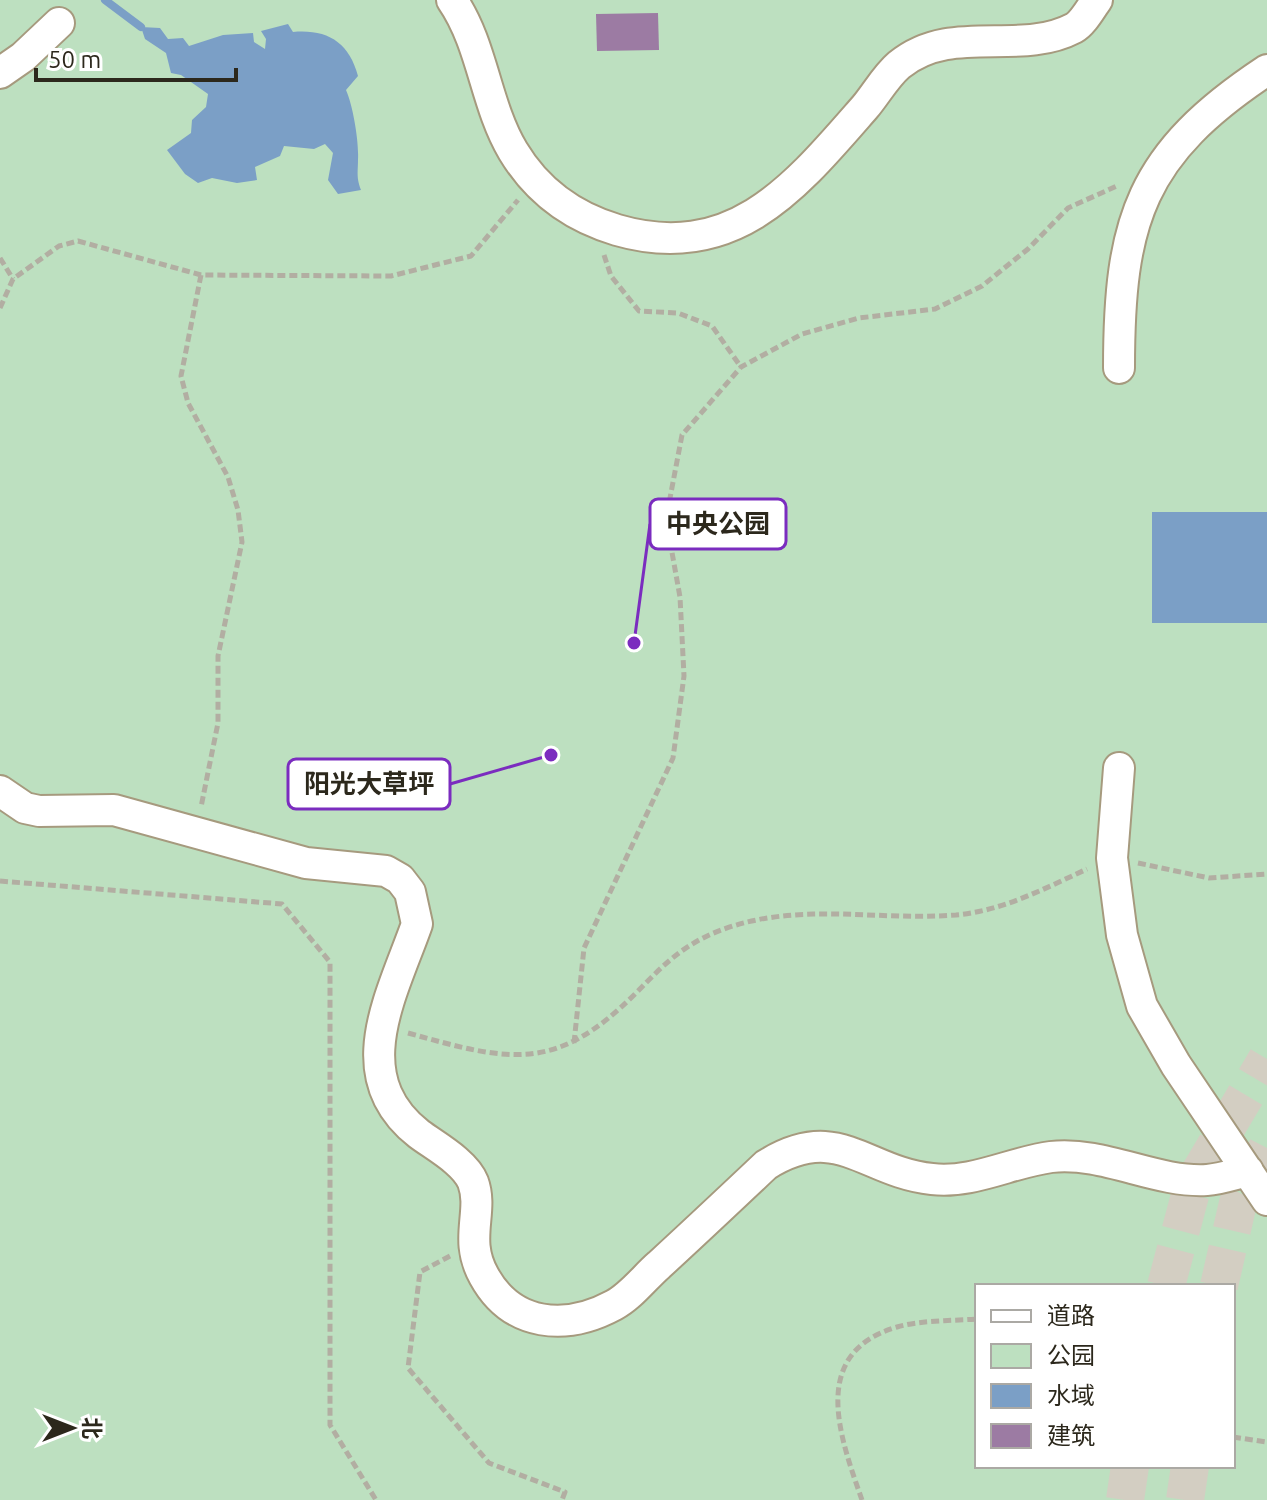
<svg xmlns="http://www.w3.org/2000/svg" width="1267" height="1500" viewBox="0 0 1267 1500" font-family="Ubuntu,'Noto Sans SC',sans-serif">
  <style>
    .green { fill: #bde0c0; fill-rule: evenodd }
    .water { fill: #7b9fc6 }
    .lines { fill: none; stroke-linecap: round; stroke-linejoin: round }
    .stream { stroke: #7b9fc6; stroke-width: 8 }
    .building { fill: #9c7ba3 }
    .major-tunnel { stroke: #d3cec2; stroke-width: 38; stroke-dasharray: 38 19; stroke-linecap: butt }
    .minor-casing { stroke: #a69a7e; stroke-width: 34 }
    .path { stroke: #b2aea2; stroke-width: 5; stroke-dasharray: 8 4; stroke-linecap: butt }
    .minor { stroke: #fff; stroke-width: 30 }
    .leader { fill: none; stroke: #7b2cbf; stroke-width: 3 }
    .callout-dot { fill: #7b2cbf; stroke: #fff; stroke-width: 3 }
    .callout { fill: #fff; stroke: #7b2cbf; stroke-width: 3 }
    .callout-label { font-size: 26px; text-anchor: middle; font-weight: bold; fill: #2c281c }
  </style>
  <rect width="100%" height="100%" fill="#fdf8ec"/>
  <path class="green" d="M 0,0 L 1267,0 L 1267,1500 L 0,1500 ZM 977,1286 L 1233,1286 L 1233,1466 L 977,1466 Z"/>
  <path class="water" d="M 288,24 L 293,32 C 327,29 349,42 358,76 L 346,90 C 353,106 359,141 358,159 C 358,172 356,177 361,190 L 338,194 L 328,180 L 333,153 L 325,144 L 314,149 L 284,146 L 280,156 L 255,167 L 257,180 L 237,183 L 212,178 L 198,183 L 185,174 L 167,150 L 191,133 L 192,120 L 206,107 L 208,94 L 181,75 L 171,73 L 166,53 L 145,39 L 141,27 L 160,28 L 168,39 L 183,38 L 189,46 L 223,35 L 253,33 L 254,42 L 265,49 L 266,39 L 261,31 Z
    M 1152,512 L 1267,512 L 1267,623 L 1152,623 Z"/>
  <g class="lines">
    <path class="stream" d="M 105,0 L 141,27"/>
  </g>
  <path class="building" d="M 658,13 L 659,50 L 597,51 L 596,14 Z"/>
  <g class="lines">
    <path class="major-tunnel" d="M 1166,1286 L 1193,1184 L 1267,1059
      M 1219,1286 L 1238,1203 L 1267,1148
      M 1125,1500 L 1130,1466
      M 1185,1500 L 1190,1466"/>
    <defs>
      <path id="minor" d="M 452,0 C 483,45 485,104 513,151 C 537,191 573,217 617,230 C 734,264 796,186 865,107 C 876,94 886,76 899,65 C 952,22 1019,57 1074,28 C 1083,23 1091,8 1097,0
        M 0,73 L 23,57 L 59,23
        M 1119,368 C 1119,220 1140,154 1267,70
        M 1119,768 L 1112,858 L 1122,935 L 1142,1006 L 1176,1065 L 1267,1200
        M 0,791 L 25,808 L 39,811 L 114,810 L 306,863 L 386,871 L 400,879 L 410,892 L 417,924 C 392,995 345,1076 419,1134 C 435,1146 465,1162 473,1182 C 484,1212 463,1239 484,1276 C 512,1327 566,1331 614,1305 C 631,1296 645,1277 659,1265 C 695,1232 730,1199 766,1165 C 838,1120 864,1172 932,1179 C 972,1184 1012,1162 1051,1157 C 1104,1151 1155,1183 1207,1180 C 1221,1179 1235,1174 1248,1171"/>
    </defs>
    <use href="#minor" class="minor-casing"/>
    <path class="path" d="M 604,255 L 611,276 L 639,311 L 678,313 L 712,326 L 741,367
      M 0,258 L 13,279
      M 201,275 L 181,376 L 188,403 L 228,477 L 238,510 L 242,542 L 218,656 L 218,723 L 201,807
      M 0,308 L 13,279 L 59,246 L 78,241 L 201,275 L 391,276 L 471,256 L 518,200
      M 1138,863 L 1209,878 L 1267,874
      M 0,881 L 282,904 L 330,962 L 330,1425 L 376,1500
      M 408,1033 C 508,1061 555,1074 635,994 C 667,961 688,940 733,926 C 807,903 880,921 956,915 C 1002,911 1046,888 1087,869
      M 574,1043 L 584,948 L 673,758 L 684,676 L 680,597 L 666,519 L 682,435 L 741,367 L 802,334 L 859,318 L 935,309 L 982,286 L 1028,249 L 1068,208 L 1119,185
      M 450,1256 L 420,1272 L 408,1368 L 489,1463 L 565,1492 L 562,1500
      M 1233,1437 L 1267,1442
      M 862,1500 C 840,1437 808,1353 897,1327 C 921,1320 951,1321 977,1319"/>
    <use href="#minor" class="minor"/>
  </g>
  <path class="leader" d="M634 643L650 524M551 755L450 784"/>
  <g class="callout-dot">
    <circle cx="634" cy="643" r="8"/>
    <circle cx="551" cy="755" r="8"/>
  </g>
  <g class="callout">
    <rect x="650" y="499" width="136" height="50" rx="8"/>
    <rect x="288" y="759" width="162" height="50" rx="8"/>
  </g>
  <g class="callout-label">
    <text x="718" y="533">中央公园</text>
    <text x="369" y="793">阳光大草坪</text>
  </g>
  <rect x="975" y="1284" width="260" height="184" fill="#ffffff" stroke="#aba9a4" stroke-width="2"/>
  <rect x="991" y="1310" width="40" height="12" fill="#ffffff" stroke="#aba9a4" stroke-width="2"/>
  <text x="1047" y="1324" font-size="24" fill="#2c281c">道路</text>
  <rect x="991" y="1344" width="40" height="24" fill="#bde0c0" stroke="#aba9a4" stroke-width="2"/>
  <text x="1047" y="1364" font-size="24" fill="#2c281c">公园</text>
  <rect x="991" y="1384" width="40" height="24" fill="#7b9fc6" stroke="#aba9a4" stroke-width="2"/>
  <text x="1047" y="1404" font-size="24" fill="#2c281c">水域</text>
  <rect x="991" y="1424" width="40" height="24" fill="#9c7ba3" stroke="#aba9a4" stroke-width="2"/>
  <text x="1047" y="1444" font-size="24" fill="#2c281c">建筑</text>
  <g transform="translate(72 1428) rotate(90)" stroke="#ffffff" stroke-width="6" paint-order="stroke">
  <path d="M0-6L14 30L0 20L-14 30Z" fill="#2c281c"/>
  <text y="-12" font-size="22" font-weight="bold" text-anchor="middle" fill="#2c281c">北</text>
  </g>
  <path d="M36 68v12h200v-12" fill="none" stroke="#2c281c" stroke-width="4"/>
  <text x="48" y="68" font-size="24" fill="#2c281c" stroke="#ffffff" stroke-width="6" paint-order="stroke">50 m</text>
</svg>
